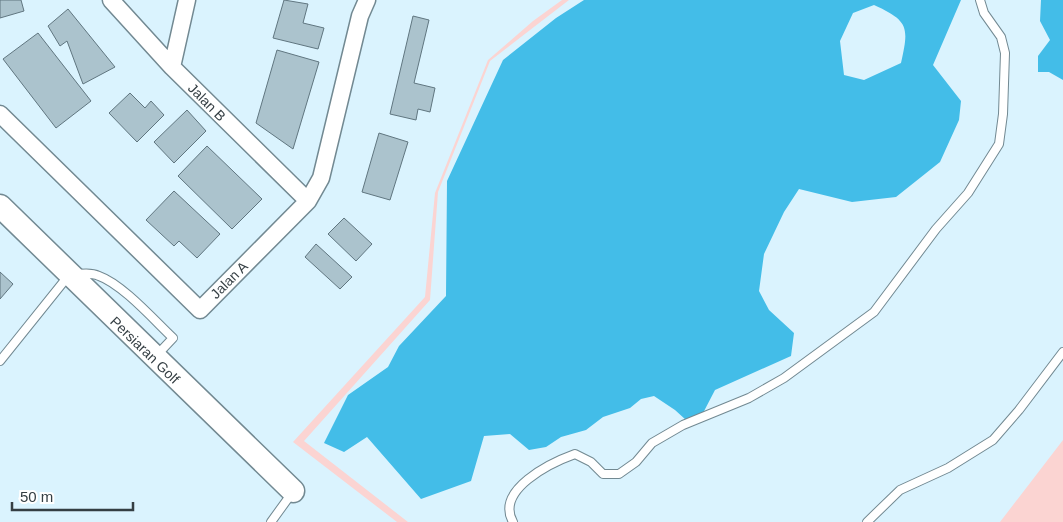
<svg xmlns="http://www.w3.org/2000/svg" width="1063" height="522" viewBox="0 0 1063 522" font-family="Arial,sans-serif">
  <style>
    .green { fill: #fbd4d2 }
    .water { fill: #43bde8; fill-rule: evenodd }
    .building { fill: #abc3cd; stroke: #607680 }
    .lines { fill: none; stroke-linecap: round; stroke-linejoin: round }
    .lane-casing { stroke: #728992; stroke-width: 10 }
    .street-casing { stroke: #728992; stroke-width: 19 }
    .secondary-casing { stroke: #728992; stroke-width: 25 }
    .lane { stroke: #fff; stroke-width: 8 }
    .street { stroke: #fff; stroke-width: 16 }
    .secondary { stroke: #fff; stroke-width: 22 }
    .labels { text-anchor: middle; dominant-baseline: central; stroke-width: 4; stroke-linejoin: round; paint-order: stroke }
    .street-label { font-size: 14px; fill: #343e43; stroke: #fff }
  </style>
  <rect width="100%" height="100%" fill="#daf3fe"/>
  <path class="green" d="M 562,0 L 569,0 L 490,61 L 438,192 L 430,300 L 304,441 L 408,522 L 397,522 L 293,442 L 425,297 L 435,193 L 488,60 L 533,21 Z
    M 1063,440 L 1063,522 L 1000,522 Z"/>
  <path class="water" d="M 584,0 L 961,0 L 933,65 L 961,101 L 959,120 L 940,162 L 896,197 L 852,202 L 799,189 L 784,212 L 764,254 L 759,291 L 769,310 L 794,333 L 791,356 L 715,390 L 702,415 L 686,420 L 675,410 L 654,396 L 641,399 L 630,408 L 603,417 L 586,430 L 561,437 L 546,447 L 529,450 L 510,434 L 484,436 L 471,481 L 421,499 L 367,437 L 344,452 L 324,443 L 348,395 L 388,367 L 399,346 L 446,296 L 447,181 L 503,60 L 556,18 ZM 874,5 C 909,21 909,27 901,63 L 864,80 L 844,75 L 840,41 L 853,13 Z
    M 1041,0 L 1063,0 L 1063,80 L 1049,72 L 1038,72 L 1038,56 L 1050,40 L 1040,21 Z"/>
  <path class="building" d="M 0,0 L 21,0 L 24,11 L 0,18 Z
    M 284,0 L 308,4 L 303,23 L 324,28 L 318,49 L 273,38 Z
    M 68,9 L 115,67 L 83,84 L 67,41 L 60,46 L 48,26 Z
    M 413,16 L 429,20 L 414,83 L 435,88 L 430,112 L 418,109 L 416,120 L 390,114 Z
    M 38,33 L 91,101 L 56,128 L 3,59 Z
    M 277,50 L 319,62 L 293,149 L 256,123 Z
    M 130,93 L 145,108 L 151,101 L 164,115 L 137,142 L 109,113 Z
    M 187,110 L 206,131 L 174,163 L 154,142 Z
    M 379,133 L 408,142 L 390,200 L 362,192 Z
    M 207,146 L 262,199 L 232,229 L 178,176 Z
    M 174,191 L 220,234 L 197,258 L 179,241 L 174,246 L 146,220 Z
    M 344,218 L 372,244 L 356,261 L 328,234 Z
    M 316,244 L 352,277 L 340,289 L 305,257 Z
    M 0,272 L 13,284 L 0,299 Z"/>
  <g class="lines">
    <defs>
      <path id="lane" d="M 0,361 L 69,275 C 79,274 90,272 99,276 C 122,284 154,320 173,338 L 156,356
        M 271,522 L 292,493
        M 513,522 C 495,490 550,463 575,454 L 591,462 L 603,474 L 619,474 L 636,462 L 652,443 L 683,425 L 749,398 L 784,378 L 874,312 L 936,229 L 968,193 L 999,144 L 1003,114 L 1005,53 L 1001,37 L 984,13 L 980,0
        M 867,522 L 900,490 L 948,468 L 993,440 L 1019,410 L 1063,352"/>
      <path id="street" d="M 111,0 L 172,67 L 308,201
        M 172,67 L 187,0
        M 0,114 L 200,310 L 308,201 L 321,178 L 360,16 L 367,0"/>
      <path id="secondary" d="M 0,206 L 293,491"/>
    </defs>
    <use href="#lane" class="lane-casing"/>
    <use href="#street" class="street-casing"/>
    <use href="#secondary" class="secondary-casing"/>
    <use href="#lane" class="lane"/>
    <use href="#street" class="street"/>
    <use href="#secondary" class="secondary"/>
  </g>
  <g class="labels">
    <g class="street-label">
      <text transform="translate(207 102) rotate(45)">Jalan B</text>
      <text transform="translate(229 280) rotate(-45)">Jalan A</text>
      <text transform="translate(145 350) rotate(44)">Persiaran Golf</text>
    </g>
  </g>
  <path d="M12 502v8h121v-8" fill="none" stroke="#343e43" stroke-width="2.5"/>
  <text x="20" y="502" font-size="15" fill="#343e43" stroke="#ffffff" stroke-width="4" paint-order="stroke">50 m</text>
</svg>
